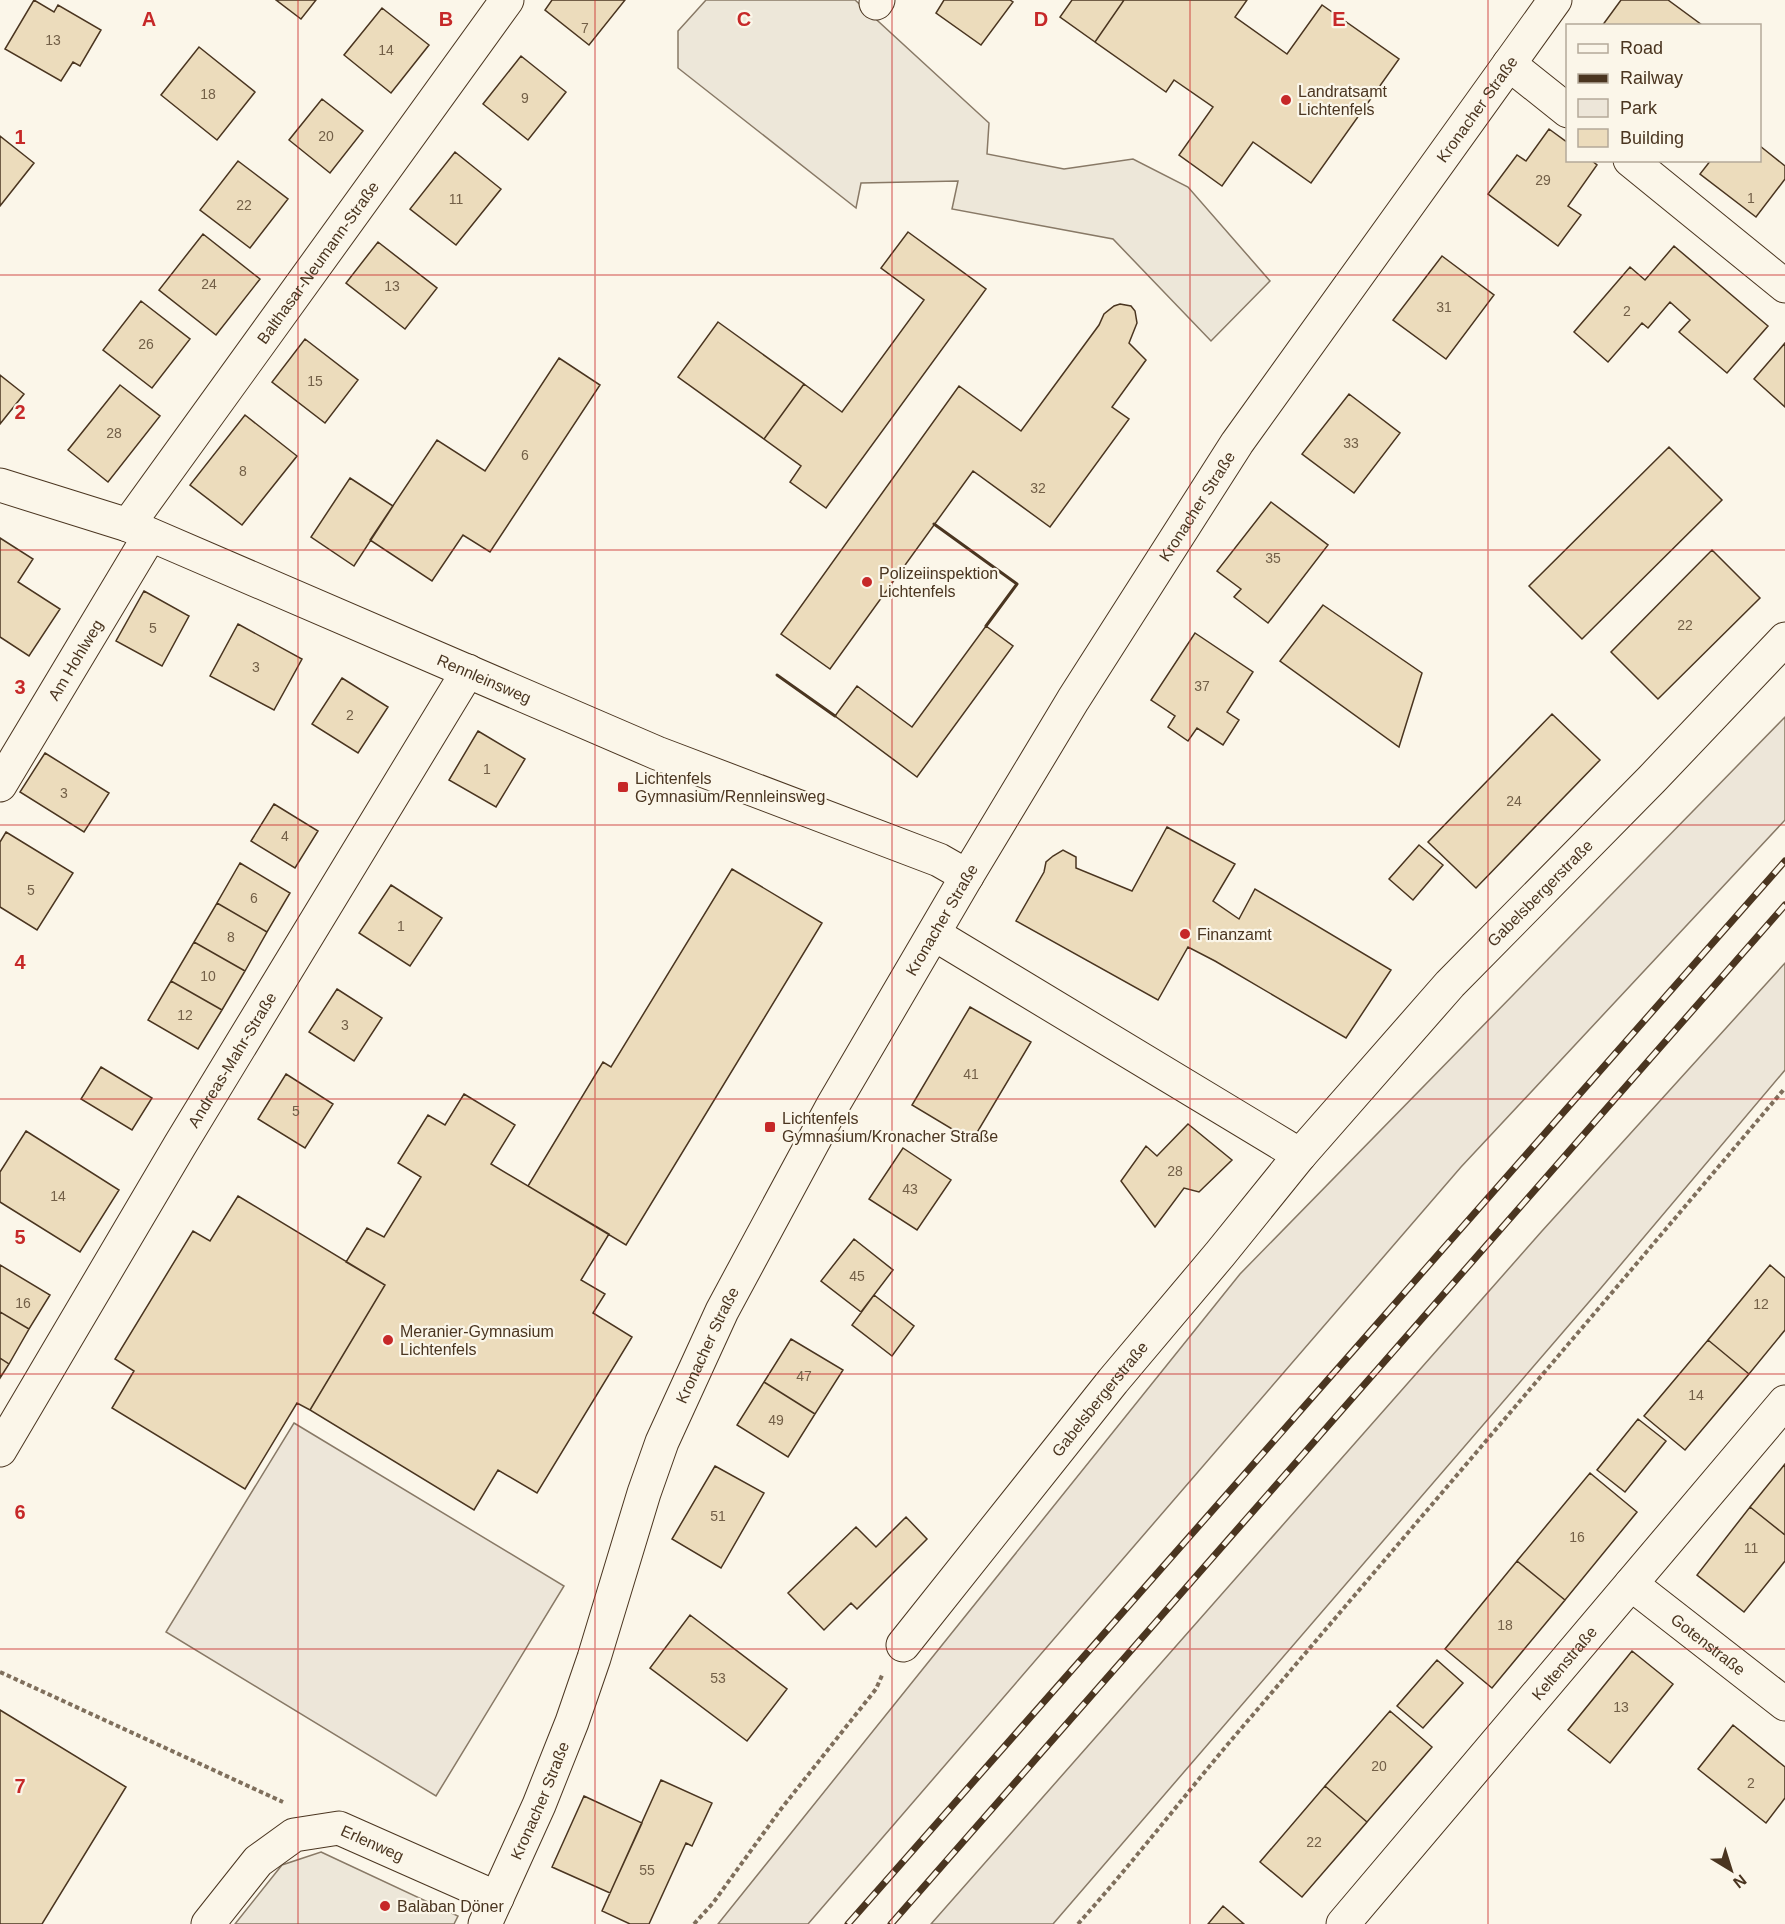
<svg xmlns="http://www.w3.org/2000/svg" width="1785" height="1924" viewBox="0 0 1785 1924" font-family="Arial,sans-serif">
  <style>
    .green { fill: #ede6d9; stroke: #887966; stroke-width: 1.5 }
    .parking { fill: #ede7d9; stroke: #887966; stroke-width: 1.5 }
    .building { fill: #ecdcbc; stroke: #4a3520; stroke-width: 1.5 }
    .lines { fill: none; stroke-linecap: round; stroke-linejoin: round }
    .street-casing { stroke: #4a3520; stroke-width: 35 }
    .secondary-casing { stroke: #4a3520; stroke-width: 35 }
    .path { stroke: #7f6f5c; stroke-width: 4; stroke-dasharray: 4.5 3; stroke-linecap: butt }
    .street { stroke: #fbf6e9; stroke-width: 33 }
    .secondary { stroke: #fbf6e9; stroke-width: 33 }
    .rail-casing { stroke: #4a3520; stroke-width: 7 }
    .rail { stroke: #fbf6e9; stroke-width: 4.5; stroke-dasharray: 14; stroke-linecap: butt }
    .wall { stroke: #4a3520; stroke-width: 3 }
    .grid { fill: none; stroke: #c62828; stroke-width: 1.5; stroke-opacity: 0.55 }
    .poi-dot { fill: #c62828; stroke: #fbf6e9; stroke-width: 2 }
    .labels { text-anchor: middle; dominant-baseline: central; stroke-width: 4.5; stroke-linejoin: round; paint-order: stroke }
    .number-label { font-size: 14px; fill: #725f47 }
    .poi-label { font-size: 16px; fill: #4a3520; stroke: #fbf6e9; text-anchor: start }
    .street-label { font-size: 16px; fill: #4a3520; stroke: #fbf6e9 }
    .grid-label { font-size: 20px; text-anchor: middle; font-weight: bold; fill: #c62828; stroke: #fbf6e9; stroke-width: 4.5; stroke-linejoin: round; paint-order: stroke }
  </style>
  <rect width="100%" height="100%" fill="#fbf6e9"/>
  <path class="green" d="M 1785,717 L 1785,820 L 1461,1167 L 808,1924 L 718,1924 L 1240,1274 Z
    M 1785,963 L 1785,1070 L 1601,1288 L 1053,1924 L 931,1924 L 1542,1231 Z
    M 294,1423 L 564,1586 L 436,1796 L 166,1632 Z"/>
  <path class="parking" d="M 706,0 L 855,0 L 989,123 L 987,154 L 1064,169 L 1133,159 L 1188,187 L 1270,281 L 1211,341 L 1113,239 L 952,209 L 958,181 L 861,183 L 856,208 L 678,68 L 678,31 Z
    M 321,1852 L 458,1916 L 454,1924 L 235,1924 L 282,1865 Z"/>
  <path class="building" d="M 34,0 L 54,12 L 58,5 L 101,30 L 80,66 L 73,62 L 61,81 L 5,49 Z
    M 276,0 L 316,0 L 301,19 Z
    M 552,0 L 625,0 L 589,45 L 545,10 Z
    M 944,0 L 1010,0 L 1013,2 L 981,45 L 936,13 Z
    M 1072,0 L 1124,0 L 1095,42 L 1060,17 Z
    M 1124,0 L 1247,0 L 1235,17 L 1287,54 L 1322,5 L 1399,59 L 1311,183 L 1253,142 L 1222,186 L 1179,155 L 1213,107 L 1174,80 L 1166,92 L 1095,42 Z
    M 1621,0 L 1668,0 L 1702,25 L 1602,26 Z
    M 382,8 L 429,45 L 391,93 L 344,55 Z
    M 199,47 L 255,92 L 217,140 L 161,95 Z
    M 521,56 L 566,92 L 528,140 L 483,104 Z
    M 322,99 L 363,131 L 330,173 L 289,140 Z
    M 1549,129 L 1568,143 L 1568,160 L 1591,160 L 1597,165 L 1568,206 L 1581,215 L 1558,246 L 1488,194 L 1517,155 L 1526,161 Z
    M 0,136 L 34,163 L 0,206 Z
    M 1760,146 L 1785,166 L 1785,179 L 1756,217 L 1700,174 L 1711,160 L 1760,160 Z
    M 455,152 L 501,189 L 456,245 L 410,209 Z
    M 238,161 L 288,199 L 250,248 L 200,210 Z
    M 908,232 L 986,289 L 826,508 L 790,482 L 801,466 L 764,439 L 804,384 L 842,412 L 924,300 L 881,268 Z
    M 203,234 L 260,279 L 216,335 L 159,290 Z
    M 378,242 L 437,288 L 405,329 L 346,283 Z
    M 1674,246 L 1768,326 L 1727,373 L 1679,332 L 1690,320 L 1670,302 L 1648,328 L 1642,323 L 1608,362 L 1574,332 L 1630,267 L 1645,280 Z
    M 1442,256 L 1494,295 L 1446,359 L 1393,320 Z
    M 141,301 L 190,339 L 152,388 L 103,350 Z
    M 1120,304 L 1131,306 L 1135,311 L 1137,323 L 1129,343 L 1146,360 L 1112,407 L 1129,419 L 1050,527 L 973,471 L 830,669 L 781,634 L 959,386 L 1021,431 L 1099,325 L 1104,314 L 1114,306 Z
    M 718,322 L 804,384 L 764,439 L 678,377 Z
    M 305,339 L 358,380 L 325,423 L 272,382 Z
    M 1785,343 L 1785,407 L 1754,379 Z
    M 559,358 L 600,385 L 490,552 L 463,535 L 432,581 L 370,540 L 437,440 L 485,471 Z
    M 0,375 L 24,394 L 0,424 Z
    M 120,385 L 160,416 L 108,482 L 68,450 Z
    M 1349,394 L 1400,433 L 1354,493 L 1302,454 Z
    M 245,415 L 297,456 L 242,525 L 190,485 Z
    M 1669,447 L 1722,500 L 1582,639 L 1529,586 Z
    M 350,478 L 393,506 L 354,566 L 311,537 Z
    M 1271,502 L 1328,545 L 1268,623 L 1234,597 L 1241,589 L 1217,571 Z
    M 0,538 L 33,559 L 18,582 L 60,609 L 29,656 L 0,637 Z
    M 1712,550 L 1760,598 L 1658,699 L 1611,652 Z
    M 144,591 L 189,616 L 162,666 L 116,641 Z
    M 1323,605 L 1422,673 L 1399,747 L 1280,661 Z
    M 238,624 L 302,659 L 274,710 L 210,676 Z
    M 986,626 L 1013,646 L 917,777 L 835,716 L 857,686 L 912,727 Z
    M 1195,633 L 1253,672 L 1227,712 L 1239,720 L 1223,745 L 1197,728 L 1188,741 L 1168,727 L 1175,716 L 1151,700 Z
    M 342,678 L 388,707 L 358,753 L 312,724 Z
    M 1552,714 L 1600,760 L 1476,888 L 1428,842 Z
    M 478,731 L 525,759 L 496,807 L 449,780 Z
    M 45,753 L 109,793 L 84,832 L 20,792 Z
    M 274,804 L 318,831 L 295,868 L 251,841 Z
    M 1167,827 L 1235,864 L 1213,901 L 1239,919 L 1255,889 L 1391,970 L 1346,1038 L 1215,961 L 1188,947 L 1158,1000 L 1016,921 L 1044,872 L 1046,862 L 1053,856 L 1063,850 L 1076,857 L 1076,868 L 1132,891 Z
    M 6,832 L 73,873 L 37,930 L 0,907 L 0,842 Z
    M 1419,845 L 1443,865 L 1413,900 L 1389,879 Z
    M 240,863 L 290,893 L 267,932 L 217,903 Z
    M 732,869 L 822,923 L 626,1245 L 528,1186 L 603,1062 L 611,1067 Z
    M 391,885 L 442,918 L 410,966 L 359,933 Z
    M 217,903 L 267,932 L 245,971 L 194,942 Z
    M 194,942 L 245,971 L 222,1010 L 171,981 Z
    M 171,981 L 222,1010 L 198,1049 L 148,1020 Z
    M 337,989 L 382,1018 L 354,1061 L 309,1032 Z
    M 970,1007 L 1031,1042 L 972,1141 L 912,1105 Z
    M 101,1067 L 152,1098 L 132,1130 L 81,1099 Z
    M 286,1074 L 333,1104 L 305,1148 L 258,1119 Z
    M 464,1094 L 515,1125 L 491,1164 L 609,1234 L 581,1280 L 605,1294 L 593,1313 L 632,1337 L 537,1493 L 498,1470 L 474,1510 L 310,1410 L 385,1285 L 346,1262 L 367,1228 L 384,1237 L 421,1177 L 398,1163 L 428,1115 L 445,1125 Z
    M 1188,1124 L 1232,1160 L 1199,1192 L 1184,1188 L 1155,1227 L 1121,1181 L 1146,1146 L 1157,1156 Z
    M 26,1131 L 119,1190 L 80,1252 L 0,1202 L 0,1172 Z
    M 903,1148 L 951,1180 L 917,1230 L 869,1199 Z
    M 238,1196 L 385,1285 L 310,1410 L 297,1403 L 245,1489 L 112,1408 L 134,1371 L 115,1359 L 193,1231 L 210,1241 Z
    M 854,1239 L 893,1270 L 861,1312 L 821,1281 Z
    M 0,1265 L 50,1295 L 29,1329 L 0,1312 Z
    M 1770,1265 L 1785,1278 L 1785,1330 L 1749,1374 L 1708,1340 Z
    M 874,1295 L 914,1326 L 892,1356 L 852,1325 Z
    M 0,1312 L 29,1329 L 9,1364 L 0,1358 Z
    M 791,1339 L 843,1370 L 815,1414 L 764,1382 Z
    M 1708,1340 L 1749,1374 L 1685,1450 L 1644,1416 Z
    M 0,1358 L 9,1364 L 0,1378 Z
    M 764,1382 L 815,1414 L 788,1457 L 737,1425 Z
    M 1638,1419 L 1666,1441 L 1625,1492 L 1597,1470 Z
    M 1785,1464 L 1785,1535 L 1750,1507 Z
    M 715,1466 L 764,1493 L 721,1568 L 672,1539 Z
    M 1590,1473 L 1637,1512 L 1565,1600 L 1517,1561 Z
    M 1750,1507 L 1785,1535 L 1785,1561 L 1744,1612 L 1697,1575 Z
    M 906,1517 L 927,1539 L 857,1609 L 851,1603 L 824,1630 L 788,1593 L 856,1527 L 876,1547 Z
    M 1517,1561 L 1565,1600 L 1492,1688 L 1445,1649 Z
    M 690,1615 L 787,1689 L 747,1741 L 650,1668 Z
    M 1632,1651 L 1673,1684 L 1610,1763 L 1568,1730 Z
    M 1437,1660 L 1463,1683 L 1423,1728 L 1397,1706 Z
    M 0,1710 L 126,1787 L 42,1924 L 0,1924 Z
    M 1390,1711 L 1432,1747 L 1367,1822 L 1325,1786 Z
    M 1733,1725 L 1785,1767 L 1785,1798 L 1766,1823 L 1698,1769 Z
    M 661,1780 L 712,1803 L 692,1846 L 686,1843 L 649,1924 L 630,1924 L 602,1911 Z
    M 1325,1786 L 1367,1822 L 1302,1897 L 1260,1862 Z
    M 584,1796 L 642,1823 L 610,1893 L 552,1867 Z
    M 1223,1906 L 1244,1924 L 1208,1924 Z"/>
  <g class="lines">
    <defs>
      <g id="street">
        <path d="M 876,3 L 878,0"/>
        <path d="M 1509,64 L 1568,111"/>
        <path d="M 1630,160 L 1785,286"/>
        <path id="s1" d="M 0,485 L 128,525 L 657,753 L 939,860 L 967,876"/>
        <path id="s2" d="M 128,525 L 507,0"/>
        <path id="s3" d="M 0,785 L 150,535"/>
        <path d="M 934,934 L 1300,1155"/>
        <path id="s4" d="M 0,1450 L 180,1145 L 468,671"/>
        <path id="s5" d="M 1631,1584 L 1785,1704"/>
        <path id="s6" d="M 903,1645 L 1113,1381 L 1220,1254 L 1300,1155 L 1450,984 L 1652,779 L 1785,639"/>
        <path id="s7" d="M 208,1924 L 258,1861 L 294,1835 L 339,1828 L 497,1898"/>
        <path id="s8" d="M 1343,1924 L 1785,1402"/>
      </g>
      <g id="secondary">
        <path id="s9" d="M 485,1924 L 539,1805 L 572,1722 L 594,1658 L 644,1493 L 662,1442 L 722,1311 L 833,1105 L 967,876 L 1073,700 L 1237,443 L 1555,0"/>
      </g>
    </defs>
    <use href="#street" class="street-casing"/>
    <use href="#secondary" class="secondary-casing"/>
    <path class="path" d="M 0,1672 L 283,1802
      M 694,1924 L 713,1903 L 781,1809 L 876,1689 L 883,1673
      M 1078,1924 C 1138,1857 1192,1785 1251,1717 C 1429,1508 1608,1298 1785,1088"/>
    <use href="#street" class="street"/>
    <use href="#secondary" class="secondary"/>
    <defs>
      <path id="rail" d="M 848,1924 L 1785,861
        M 891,1924 L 1785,905"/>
    </defs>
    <use href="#rail" class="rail-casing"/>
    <use href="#rail" class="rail"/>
    <path class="wall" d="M 934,524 L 1017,584 L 986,626
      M 777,675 L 835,716"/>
  </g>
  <path class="grid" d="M 298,0 L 298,1924M 595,0 L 595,1924M 892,0 L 892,1924M 1190,0 L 1190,1924M 1488,0 L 1488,1924M 0,275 L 1785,275M 0,550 L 1785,550M 0,825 L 1785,825M 0,1099 L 1785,1099M 0,1374 L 1785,1374M 0,1649 L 1785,1649"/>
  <g class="poi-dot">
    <circle cx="1286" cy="100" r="6"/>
    <circle cx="867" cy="582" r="6"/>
    <rect x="617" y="781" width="12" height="12" rx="3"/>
    <circle cx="1185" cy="934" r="6"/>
    <rect x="764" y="1121" width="12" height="12" rx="3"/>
    <circle cx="388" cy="1340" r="6"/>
    <circle cx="385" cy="1906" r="6"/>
  </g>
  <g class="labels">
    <g class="number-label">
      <text x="585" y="28">7</text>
      <text x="53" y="40">13</text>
      <text x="386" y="50">14</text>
      <text x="208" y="94">18</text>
      <text x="525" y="98">9</text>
      <text x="326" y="136">20</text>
      <text x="1543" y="180">29</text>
      <text x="1751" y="198">1</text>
      <text x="456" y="199">11</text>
      <text x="244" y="205">22</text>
      <text x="209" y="284">24</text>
      <text x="392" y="286">13</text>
      <text x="1444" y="307">31</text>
      <text x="1627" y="311">2</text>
      <text x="146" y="344">26</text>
      <text x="315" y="381">15</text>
      <text x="114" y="433">28</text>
      <text x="1351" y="443">33</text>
      <text x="525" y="455">6</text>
      <text x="243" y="471">8</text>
      <text x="1038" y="488">32</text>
      <text x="1273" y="558">35</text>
      <text x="1685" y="625">22</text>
      <text x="153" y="628">5</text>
      <text x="256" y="667">3</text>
      <text x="1202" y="686">37</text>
      <text x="350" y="715">2</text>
      <text x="487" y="769">1</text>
      <text x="64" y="793">3</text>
      <text x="1514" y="801">24</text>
      <text x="285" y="836">4</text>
      <text x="31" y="890">5</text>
      <text x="254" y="898">6</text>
      <text x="401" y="926">1</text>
      <text x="231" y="937">8</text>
      <text x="208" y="976">10</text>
      <text x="185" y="1015">12</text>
      <text x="345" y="1025">3</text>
      <text x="971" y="1074">41</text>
      <text x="296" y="1111">5</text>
      <text x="1175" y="1171">28</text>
      <text x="910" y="1189">43</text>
      <text x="58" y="1196">14</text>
      <text x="857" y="1276">45</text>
      <text x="23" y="1303">16</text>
      <text x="1761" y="1304">12</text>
      <text x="804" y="1376">47</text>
      <text x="1696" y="1395">14</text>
      <text x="776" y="1420">49</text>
      <text x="718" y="1516">51</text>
      <text x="1577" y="1537">16</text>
      <text x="1751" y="1548">11</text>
      <text x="1505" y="1625">18</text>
      <text x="718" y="1678">53</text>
      <text x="1621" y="1707">13</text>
      <text x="1379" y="1766">20</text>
      <text x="1751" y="1783">2</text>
      <text x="1314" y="1842">22</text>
      <text x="647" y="1870">55</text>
    </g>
    <g class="poi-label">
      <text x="1298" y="91">Landratsamt<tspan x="1298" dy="18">Lichtenfels</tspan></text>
      <text x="879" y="573">Polizeiinspektion<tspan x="879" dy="18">Lichtenfels</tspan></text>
      <text x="635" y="778">Lichtenfels<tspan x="635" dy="18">Gymnasium/Rennleinsweg</tspan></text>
      <text x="1197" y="934">Finanzamt</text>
      <text x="782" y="1118">Lichtenfels<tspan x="782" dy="18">Gymnasium/Kronacher Straße</tspan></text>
      <text x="400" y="1331">Meranier-Gymnasium<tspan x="400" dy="18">Lichtenfels</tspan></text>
      <text x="397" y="1906">Balaban Döner</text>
    </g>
    <g class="street-label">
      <text stroke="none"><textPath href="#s9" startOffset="2079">Kronacher Straße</textPath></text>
      <text stroke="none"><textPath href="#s2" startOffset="324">Balthasar-Neumann-Straße</textPath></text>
      <text stroke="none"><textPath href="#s9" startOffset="1593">Kronacher Straße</textPath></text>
      <text stroke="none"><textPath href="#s3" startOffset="146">Am Hohlweg</textPath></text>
      <text stroke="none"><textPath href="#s1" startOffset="522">Rennleinsweg</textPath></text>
      <text stroke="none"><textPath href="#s6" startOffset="986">Gabelsbergerstraße</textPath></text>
      <text stroke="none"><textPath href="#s9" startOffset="1107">Kronacher Straße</textPath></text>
      <text stroke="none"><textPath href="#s4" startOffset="454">Andreas-Mahr-Straße</textPath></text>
      <text stroke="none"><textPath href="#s9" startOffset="621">Kronacher Straße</textPath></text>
      <text stroke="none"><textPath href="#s6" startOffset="315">Gabelsbergerstraße</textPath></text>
      <text stroke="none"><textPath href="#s5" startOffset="98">Gotenstraße</textPath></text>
      <text stroke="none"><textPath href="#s8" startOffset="342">Keltenstraße</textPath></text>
      <text stroke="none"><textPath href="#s9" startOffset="135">Kronacher Straße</textPath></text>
      <text stroke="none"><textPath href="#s7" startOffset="207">Erlenweg</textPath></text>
    </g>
  </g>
  <g class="grid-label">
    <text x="149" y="26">A</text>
    <text x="446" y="26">B</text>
    <text x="744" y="26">C</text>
    <text x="1041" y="26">D</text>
    <text x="1339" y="26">E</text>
    <text x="20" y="144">1</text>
    <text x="20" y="419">2</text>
    <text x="20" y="694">3</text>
    <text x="20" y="969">4</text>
    <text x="20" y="1244">5</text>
    <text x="20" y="1519">6</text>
    <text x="20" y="1793">7</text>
  </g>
  <rect x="1566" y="24" width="195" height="138" fill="#fbf6e9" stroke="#b4a999" stroke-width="1.5"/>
  <rect x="1578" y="44" width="30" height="9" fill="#fbf6e9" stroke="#b4a999" stroke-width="1.5"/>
  <text x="1620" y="54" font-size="18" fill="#4a3520">Road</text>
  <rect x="1578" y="74" width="30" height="9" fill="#4a3520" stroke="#b4a999" stroke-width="1.5"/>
  <text x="1620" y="84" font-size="18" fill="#4a3520">Railway</text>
  <rect x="1578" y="99" width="30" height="18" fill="#ede6d9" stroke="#b4a999" stroke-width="1.5"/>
  <text x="1620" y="114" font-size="18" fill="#4a3520">Park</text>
  <rect x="1578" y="129" width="30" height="18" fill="#ecdcbc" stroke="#b4a999" stroke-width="1.5"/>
  <text x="1620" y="144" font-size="18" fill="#4a3520">Building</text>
  <g transform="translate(1731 1870) rotate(142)" stroke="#fbf6e9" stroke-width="4.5" paint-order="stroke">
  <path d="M0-4.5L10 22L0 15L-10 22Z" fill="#4a3520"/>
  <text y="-9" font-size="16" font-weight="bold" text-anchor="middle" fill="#4a3520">N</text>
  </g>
</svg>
